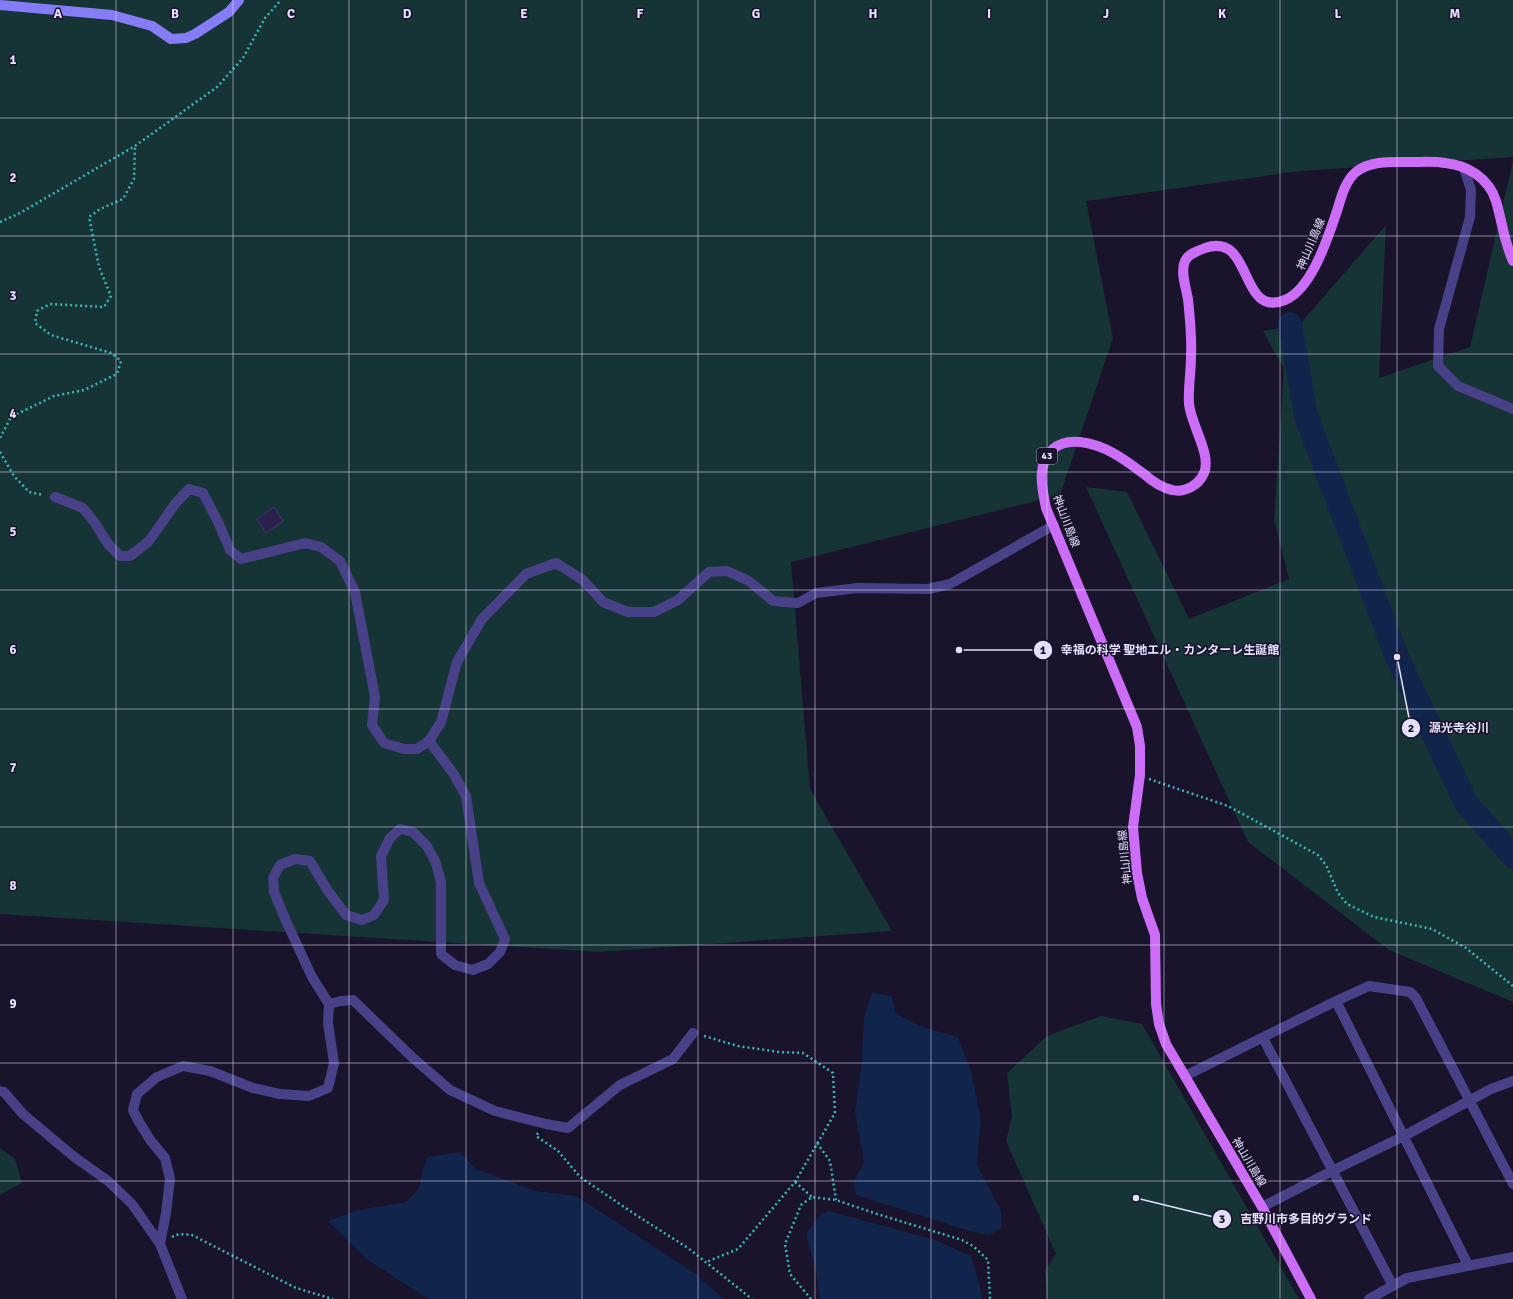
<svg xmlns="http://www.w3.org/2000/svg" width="1513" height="1299" viewBox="0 0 1513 1299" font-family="Signika,'Noto Sans JP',sans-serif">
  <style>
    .green { fill: #163435 }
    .water { fill: #11244c }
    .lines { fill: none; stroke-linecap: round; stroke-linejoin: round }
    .river { stroke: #11244c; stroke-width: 24 }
    .building { fill: #2b204b; stroke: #443475 }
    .path { stroke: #39b7b7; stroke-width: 2.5; stroke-dasharray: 2 3; stroke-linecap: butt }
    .minor { stroke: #484187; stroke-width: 10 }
    .secondary { stroke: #867cf7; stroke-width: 10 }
    .primary { stroke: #cb6df6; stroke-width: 10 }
    .grid { fill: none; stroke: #e4dffd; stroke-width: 1; stroke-opacity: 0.55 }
    .labels { text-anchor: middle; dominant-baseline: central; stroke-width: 3; stroke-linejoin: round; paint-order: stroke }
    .shield { fill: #19132b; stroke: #a7a2be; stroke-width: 1 }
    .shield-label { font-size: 10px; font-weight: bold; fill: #e4dffd }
    .street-label { font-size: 11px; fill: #e4dffd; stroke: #19132b }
    .grid-label { font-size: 13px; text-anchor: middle; font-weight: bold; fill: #e4dffd; stroke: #19132b; stroke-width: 3; stroke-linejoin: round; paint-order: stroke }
    .leader { fill: none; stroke: #e4dffd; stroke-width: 1.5 }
    .callout-dot { fill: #e4dffd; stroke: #19132b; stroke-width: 1.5 }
    .mark-label { font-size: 12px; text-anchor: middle; font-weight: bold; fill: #111 }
    .callout-label { font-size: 12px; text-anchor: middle; font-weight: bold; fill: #e4dffd; stroke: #19132b; stroke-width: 3; stroke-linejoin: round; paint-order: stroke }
  </style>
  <rect width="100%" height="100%" fill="#19132b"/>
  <path class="green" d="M 0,0 L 1513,0 L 1513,157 L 1300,171 L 1086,201 L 1113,338 L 1060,495 L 791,562 L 810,789 L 892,931 L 598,952 L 0,914 Z
    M 1513,161 L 1513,1002 L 1389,950 L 1248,842 L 1086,487 L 1127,492 L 1189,619 L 1289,579 L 1274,520 L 1284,369 L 1263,331 L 1300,324 L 1386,225 L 1379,378 L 1470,347 Z
    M 1101,1016 L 1142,1024 L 1299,1299 L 1047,1299 L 1045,1270 L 1056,1254 L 1006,1141 L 1012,1117 L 1007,1073 L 1047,1036 Z
    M 0,1148 L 15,1159 L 22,1183 L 0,1195 Z"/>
  <path class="water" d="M 872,993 L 892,996 L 895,1013 L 925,1028 L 958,1037 L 971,1071 L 981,1119 L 977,1165 L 1001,1211 L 1002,1228 L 989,1235 L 970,1231 L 856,1195 L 853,1184 L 864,1162 L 855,1111 L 861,1070 L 864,1017 Z
    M 460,1152 L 476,1169 L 536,1191 L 576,1196 L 696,1274 L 723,1299 L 428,1299 L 368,1260 L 328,1221 L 358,1210 L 406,1202 L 419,1188 L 423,1170 L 427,1157 Z
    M 829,1211 L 935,1240 L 971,1256 L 981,1290 L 982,1299 L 820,1299 L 817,1276 L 806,1233 L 821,1214 Z"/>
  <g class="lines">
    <path class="river" d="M 1290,324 L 1306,416 L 1397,657 L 1466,803 L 1513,856"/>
  </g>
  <path class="building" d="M 274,507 L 283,521 L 266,533 L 257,519 Z"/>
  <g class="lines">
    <path class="path" d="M 0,222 L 20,213 L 135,146 L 217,87 L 243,58 L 265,18 L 281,0
      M 0,438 L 11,417 L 54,396 L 84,390 L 117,374 L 121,361 L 111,353 L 51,335 L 35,323 L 37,311 L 50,304 L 104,307 L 111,296 L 99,267 L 89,217 L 100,209 L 123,199 L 134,179 L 135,146
      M 0,452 L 14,476 L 29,492 L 44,495
      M 1149,779 L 1228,806 L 1318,855 L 1326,865 L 1338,893 L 1347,904 L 1374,917 L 1432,929 L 1466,948 L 1513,986
      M 704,1036 L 738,1046 L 779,1052 L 803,1053 L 833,1073 L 835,1113 L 795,1182 L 738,1249 L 706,1262
      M 538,1133 L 536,1136 L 558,1151 L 580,1177 L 636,1215 L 688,1248 L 752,1299
      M 817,1143 L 830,1161 L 836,1200
      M 795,1182 L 812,1197
      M 172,1237 L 179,1234 L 192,1235 L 296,1288 L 333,1299
      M 811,1299 L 790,1274 L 785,1244 L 801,1205 L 812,1197 L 836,1200 L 874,1213 L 962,1240 L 973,1246 L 988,1260 L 990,1299"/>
    <path class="minor" d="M 1464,168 L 1471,190 L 1470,217 L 1439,329 L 1438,366 L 1458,386 L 1513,409
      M 55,497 L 83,508 L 95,523 L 108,544 L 120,556 L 130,556 L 149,541 L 175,504 L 189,489 L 203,493 L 219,524 L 230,550 L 241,559 L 305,543 L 321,547 L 340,561 L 355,592 L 375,697 L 372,725 L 384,743 L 404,749 L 417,749 L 429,741 L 441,722 L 457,662 L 482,619 L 526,574 L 556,563 L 583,580 L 603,602 L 628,612 L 654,612 L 678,600 L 709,572 L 727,571 L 749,581 L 773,601 L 798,603 L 816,593 L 857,588 L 928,589 L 950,584 L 1054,525
      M 1336,1001 L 1369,986 L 1410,992 L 1416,998 L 1513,1184
      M 329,1004 L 341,1001 L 353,1000 L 413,1058 L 450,1090 L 495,1111 L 546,1124 L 568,1128 L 620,1085 L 673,1059 L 693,1033
      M 1263,1038 L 1393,1286
      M 1185,1076 L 1336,1001 L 1468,1265
      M 0,1091 L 4,1092 L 23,1114 L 73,1156 L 108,1181 L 132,1204 L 160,1244 L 182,1299
      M 1262,1207 L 1332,1171 L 1404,1136 L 1491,1089 L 1513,1081
      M 160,1244 L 166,1213 L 170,1179 L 165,1158 L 151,1141 L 139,1122 L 133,1110 L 137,1094 L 157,1077 L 183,1066 L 210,1071 L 253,1088 L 280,1094 L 309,1096 L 328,1088 L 334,1063 L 328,1023 L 329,1004 L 312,977 L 286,921 L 274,892 L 273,878 L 280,865 L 295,859 L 310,861 L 328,891 L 346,915 L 362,920 L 374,915 L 384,900 L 381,856 L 390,838 L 400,829 L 413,832 L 427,846 L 436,863 L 441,882 L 441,954 L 455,965 L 473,970 L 488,964 L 500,952 L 505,939 L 479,883 L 466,796 L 453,773 L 429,741
      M 1369,1299 L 1407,1278 L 1513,1257"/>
    <path class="secondary" d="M 0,5 L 112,15 L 152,26 L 171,39 L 186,38 L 195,34 L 229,12 L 239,0"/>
    <path class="primary" d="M 1311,1299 L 1262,1207 L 1166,1044 L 1159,1024 L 1156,1004 L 1155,935 L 1142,898 L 1137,873 L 1133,827 L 1140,775 L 1140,746 L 1137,727 L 1046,508 C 1042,488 1036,464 1053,449 C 1061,442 1070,441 1080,442 C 1106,445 1124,459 1144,474 C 1152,481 1161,488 1172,490 C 1185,493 1199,485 1204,473 C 1212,455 1191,425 1189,404 C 1188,388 1191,372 1191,356 C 1192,337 1190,318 1188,299 C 1186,288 1180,271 1185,261 C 1189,253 1198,251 1205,248 C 1254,231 1238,319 1285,300 C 1312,289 1328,237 1337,211 C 1341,198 1345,181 1356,172 C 1370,160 1394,162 1411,162 C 1422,162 1434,161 1445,163 C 1467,165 1489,178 1496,201 C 1502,221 1504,242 1513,261"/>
  </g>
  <path class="grid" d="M 116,0 L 116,1299M 233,0 L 233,1299M 349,0 L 349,1299M 466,0 L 466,1299M 582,0 L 582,1299M 698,0 L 698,1299M 815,0 L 815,1299M 931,0 L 931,1299M 1047,0 L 1047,1299M 1164,0 L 1164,1299M 1280,0 L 1280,1299M 1397,0 L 1397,1299M 0,118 L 1513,118M 0,236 L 1513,236M 0,354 L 1513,354M 0,472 L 1513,472M 0,590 L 1513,590M 0,709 L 1513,709M 0,827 L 1513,827M 0,945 L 1513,945M 0,1063 L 1513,1063M 0,1181 L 1513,1181"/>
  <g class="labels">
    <rect class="shield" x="1037" y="448" width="20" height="16" rx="3"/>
    <g class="shield-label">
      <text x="1047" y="456">43</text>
    </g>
    <g class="street-label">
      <text transform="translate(1311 244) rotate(-67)">神山川島線</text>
      <text transform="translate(1066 521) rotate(69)">神山川島線</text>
      <text transform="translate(1125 857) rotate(-96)">神山川島線</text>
      <text transform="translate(1249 1162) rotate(59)">神山川島線</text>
    </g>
  </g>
  <g class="grid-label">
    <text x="58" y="18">A</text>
    <text x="175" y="18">B</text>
    <text x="291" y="18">C</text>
    <text x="407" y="18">D</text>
    <text x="524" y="18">E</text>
    <text x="640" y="18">F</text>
    <text x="756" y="18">G</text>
    <text x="873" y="18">H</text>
    <text x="989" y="18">I</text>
    <text x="1106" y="18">J</text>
    <text x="1222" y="18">K</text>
    <text x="1338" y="18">L</text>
    <text x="1455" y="18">M</text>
    <text x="13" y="64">1</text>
    <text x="13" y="182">2</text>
    <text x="13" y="300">3</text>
    <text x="13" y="418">4</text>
    <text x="13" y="536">5</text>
    <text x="13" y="654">6</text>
    <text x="13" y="772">7</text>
    <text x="13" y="890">8</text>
    <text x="13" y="1008">9</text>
  </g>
  <path class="leader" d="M959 650L1043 650M1397 657L1411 728M1136 1198L1222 1219"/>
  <g class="callout-dot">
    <circle cx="959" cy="650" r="4"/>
    <circle cx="1397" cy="657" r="4"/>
    <circle cx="1136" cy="1198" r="4"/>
    <circle cx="1043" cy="650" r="10"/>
    <circle cx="1411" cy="728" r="10"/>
    <circle cx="1222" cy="1219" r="10"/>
  </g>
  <g class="mark-label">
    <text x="1043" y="654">1</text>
    <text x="1411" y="732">2</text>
    <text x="1222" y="1223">3</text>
  </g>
  <g class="callout-label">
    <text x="1170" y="654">幸福の科学 聖地エル・カンターレ生誕館</text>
    <text x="1459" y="732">源光寺谷川</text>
    <text x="1306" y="1223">吉野川市多目的グランド</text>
  </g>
</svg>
